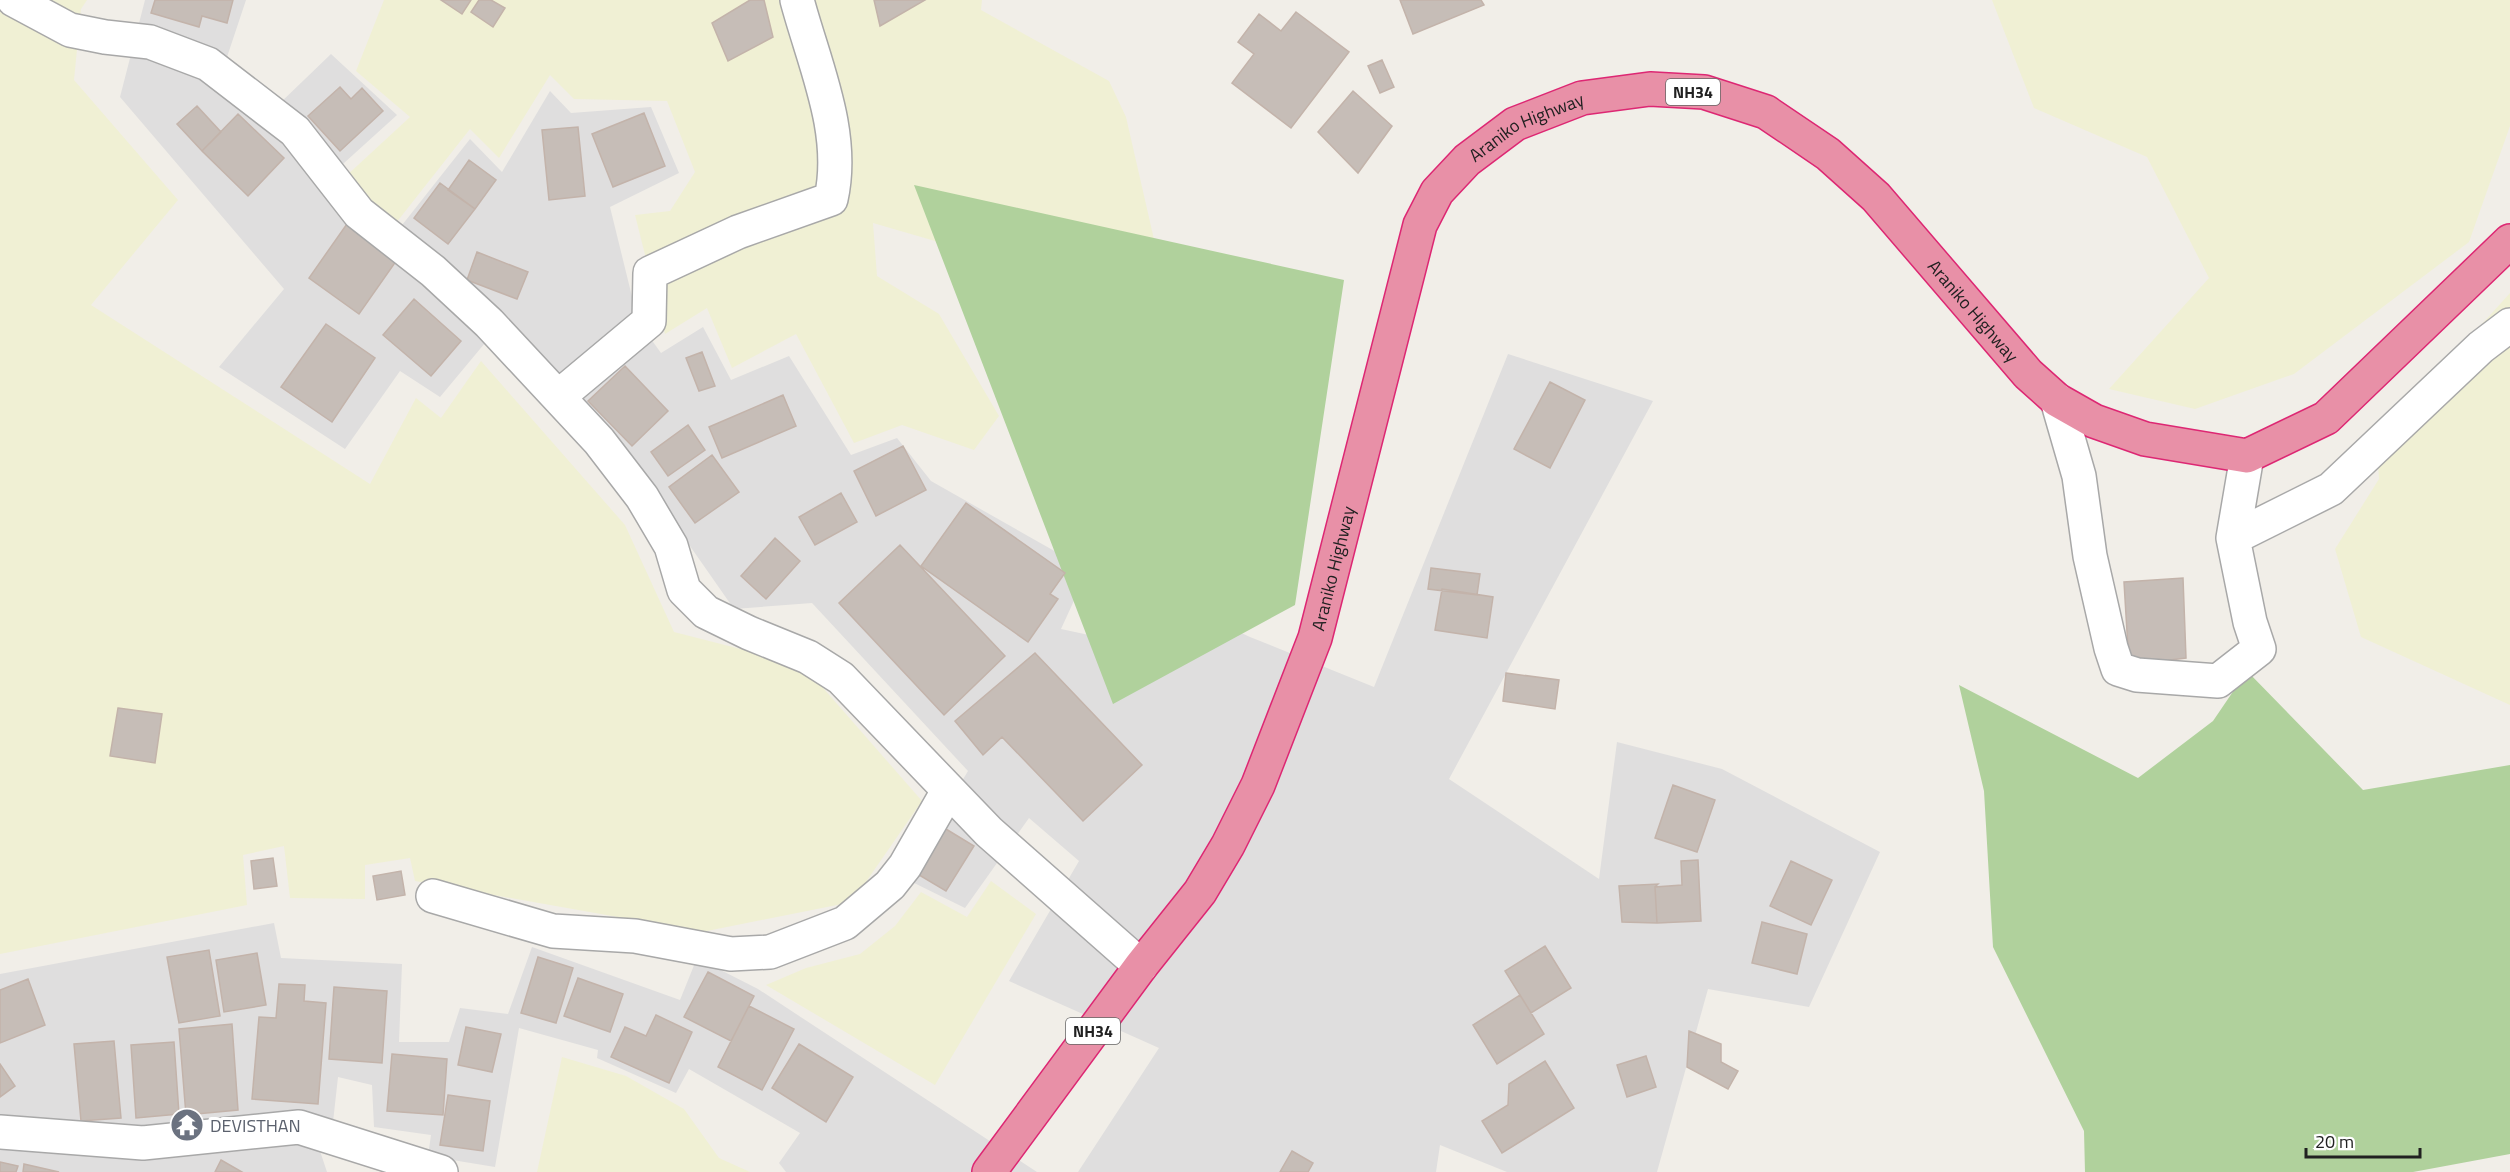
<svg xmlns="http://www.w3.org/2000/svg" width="2510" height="1172" viewBox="0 0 2510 1172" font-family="'Titillium Web',sans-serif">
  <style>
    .residential { fill: #dfdede }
    .farmland { fill: #f0f0d4 }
    .forest { fill: #b0d19c }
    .building { fill: #c6bdb7; stroke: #c3b3aa; stroke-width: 1.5 }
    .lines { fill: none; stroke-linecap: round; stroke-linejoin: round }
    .minor-casing { stroke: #a8a8a8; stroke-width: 36 }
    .highway-casing { stroke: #dd2773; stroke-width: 36 }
    .minor { stroke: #fff; stroke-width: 33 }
    .highway { stroke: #e890a7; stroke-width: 33 }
    .labels { text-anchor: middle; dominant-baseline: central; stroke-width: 6; stroke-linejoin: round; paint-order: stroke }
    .shield { fill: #fff; stroke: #646464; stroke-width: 1.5 }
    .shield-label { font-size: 16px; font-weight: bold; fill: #212121 }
    .street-label { font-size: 18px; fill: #212121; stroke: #fff }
    .worship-label { font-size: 18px; fill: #5b616d; stroke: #fff; text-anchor: start }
  </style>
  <rect width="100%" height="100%" fill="#f1eee8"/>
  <path class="residential" d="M 145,0 L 246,0 L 227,57 L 278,105 L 331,54 L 397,115 L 333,173 L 395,234 L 470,139 L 502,172 L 550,91 L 571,113 L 651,107 L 679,173 L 610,207 L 638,321 L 661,353 L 703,327 L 731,380 L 789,356 L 851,455 L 897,438 L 931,481 L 1088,570 L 1061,629 L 1140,646 L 1170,600 L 1250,637 L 1374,687 L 1508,354 L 1653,401 L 1449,779 L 1599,879 L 1617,742 L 1722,769 L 1880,852 L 1809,1007 L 1708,989 L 1657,1172 L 1507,1172 L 1440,1145 L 1436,1172 L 1078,1172 L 1159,1048 L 1009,981 L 1079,861 L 1029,818 L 965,908 L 904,878 L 968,771 L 812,603 L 734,609 L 625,453 L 505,319 L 440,397 L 400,371 L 345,449 L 219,367 L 284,289 L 120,97 Z
    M 274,923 L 281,958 L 402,964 L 399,1042 L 449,1042 L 460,1008 L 508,1014 L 532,947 L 680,1000 L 697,958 L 758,989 L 1037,1172 L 786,1172 L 779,1163 L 800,1133 L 689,1069 L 676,1093 L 597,1058 L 598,1050 L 519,1028 L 495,1167 L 428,1156 L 431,1135 L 374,1127 L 372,1085 L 338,1077 L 333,1122 L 309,1118 L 327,1172 L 0,1172 L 0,974 Z"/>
  <path class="farmland" d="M 0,0 L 87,0 L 81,9 L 74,80 L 178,200 L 91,305 L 370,484 L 416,398 L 441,418 L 481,361 L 625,525 L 674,632 L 803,665 L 922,801 L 852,902 L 702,932 L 415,881 L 410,858 L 365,865 L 365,899 L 290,898 L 284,846 L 243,855 L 247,905 L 0,954 Z
    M 384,0 L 982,0 L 981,10 L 1109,81 L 1126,117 L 1164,283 L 990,257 L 873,223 L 877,276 L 939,314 L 999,416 L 974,450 L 902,425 L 854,443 L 796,334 L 732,368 L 707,308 L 665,334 L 635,215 L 670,211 L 695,172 L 667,101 L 574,99 L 550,75 L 499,158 L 470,129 L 396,223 L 345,177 L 410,117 L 356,71 Z
    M 1992,0 L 2510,0 L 2510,126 L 2469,242 L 2294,374 L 2195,409 L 2109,389 L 2209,278 L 2147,157 L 2034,108 Z
    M 2510,293 L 2510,705 L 2361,637 L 2335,549 L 2379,479 L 2377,450 L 2436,375 Z
    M 991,881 L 1036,914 L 935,1085 L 766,985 L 806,968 L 860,954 L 895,926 L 921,892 L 967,917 Z
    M 562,1057 L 626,1076 L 684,1109 L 719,1158 L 750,1172 L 537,1172 Z"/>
  <path class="forest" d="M 914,185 L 1344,280 L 1295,605 L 1113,704 Z
    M 2247,671 L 2363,790 L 2510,765 L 2510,1154 L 2413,1172 L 2085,1172 L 2084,1131 L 1993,947 L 1984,791 L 1959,685 L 2138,778 L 2213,721 Z"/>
  <path class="building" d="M 155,0 L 233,0 L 227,23 L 202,16 L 199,27 L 151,13 Z
    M 441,0 L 471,0 L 462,14 Z
    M 479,0 L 491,0 L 505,8 L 493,27 L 471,12 Z
    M 750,0 L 764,0 L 773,37 L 728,61 L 712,23 Z
    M 874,0 L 925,0 L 880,26 Z
    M 1400,0 L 1481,0 L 1484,5 L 1413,34 Z
    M 1296,12 L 1349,52 L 1291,128 L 1232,83 L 1254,54 L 1238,42 L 1259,14 L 1281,31 Z
    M 1382,60 L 1394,87 L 1380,93 L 1368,66 Z
    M 340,87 L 351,99 L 362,88 L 383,111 L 340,151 L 308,116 Z
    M 1353,91 L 1392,126 L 1358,173 L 1318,132 Z
    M 197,106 L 221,132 L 202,151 L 177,124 Z
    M 644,113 L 665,166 L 613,187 L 592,134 Z
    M 238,114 L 284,158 L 248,196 L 202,151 Z
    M 578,127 L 585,196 L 549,200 L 542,130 Z
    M 469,160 L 496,180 L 475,209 L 448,190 Z
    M 440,183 L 475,209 L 448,244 L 414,218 Z
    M 349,221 L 399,257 L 359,314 L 309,278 Z
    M 477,252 L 528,272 L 517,299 L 467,280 Z
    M 414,299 L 461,341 L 431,376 L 383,335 Z
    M 326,324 L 375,358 L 332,422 L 281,387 Z
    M 702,352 L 715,386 L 699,391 L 686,358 Z
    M 625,366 L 668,411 L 632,446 L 588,401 Z
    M 1550,382 L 1585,400 L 1550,468 L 1514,449 Z
    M 783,395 L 796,426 L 722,458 L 709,427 Z
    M 688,425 L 705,450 L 668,476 L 651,452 Z
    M 903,446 L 926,490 L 876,516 L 854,471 Z
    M 712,455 L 739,492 L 695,523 L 669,487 Z
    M 841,493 L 857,522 L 815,545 L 799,517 Z
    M 966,503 L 1065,573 L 1050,594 L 1058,599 L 1028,642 L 921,566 Z
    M 775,538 L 800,561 L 766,599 L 741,576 Z
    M 900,545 L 1005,656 L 944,715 L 839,603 Z
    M 1431,568 L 1480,574 L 1477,595 L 1428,589 Z
    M 2183,578 L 2186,658 L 2129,665 L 2124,582 Z
    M 1442,589 L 1493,597 L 1487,638 L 1435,630 Z
    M 1035,653 L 1142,765 L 1083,821 L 1002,737 L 983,755 L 955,721 Z
    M 1506,673 L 1559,680 L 1555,709 L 1503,701 Z
    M 118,708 L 162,714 L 155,763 L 110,756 Z
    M 1673,785 L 1715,800 L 1697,852 L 1655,838 Z
    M 941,826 L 974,846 L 946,891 L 914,872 Z
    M 273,858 L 277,886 L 254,889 L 251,861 Z
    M 1698,860 L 1701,921 L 1657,923 L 1655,887 L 1682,885 L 1681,861 Z
    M 1791,861 L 1832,880 L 1811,925 L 1770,906 Z
    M 401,871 L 405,895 L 377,900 L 373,876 Z
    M 1658,884 L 1655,887 L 1657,923 L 1622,922 L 1619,886 Z
    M 1762,922 L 1807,934 L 1797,974 L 1752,963 Z
    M 1545,946 L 1571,988 L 1531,1013 L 1505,971 Z
    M 209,950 L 220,1016 L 179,1023 L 167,957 Z
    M 257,953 L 266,1005 L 224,1012 L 216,960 Z
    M 538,957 L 573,968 L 556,1023 L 521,1013 Z
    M 708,972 L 754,996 L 731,1041 L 684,1017 Z
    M 578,978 L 623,994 L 610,1032 L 564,1016 Z
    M 28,979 L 45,1025 L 0,1043 L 0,990 Z
    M 279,984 L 305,985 L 304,1001 L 326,1003 L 318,1104 L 252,1099 L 259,1017 L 276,1018 Z
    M 334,987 L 387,991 L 382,1063 L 329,1059 Z
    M 1520,995 L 1544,1034 L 1497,1064 L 1473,1025 Z
    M 749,1006 L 794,1029 L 762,1090 L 718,1067 Z
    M 656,1015 L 692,1032 L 669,1083 L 611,1057 L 625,1027 L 646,1036 Z
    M 232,1024 L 238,1110 L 186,1115 L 179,1029 Z
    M 466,1027 L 501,1034 L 492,1072 L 458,1065 Z
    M 1689,1031 L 1721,1044 L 1721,1062 L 1738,1071 L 1728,1089 L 1687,1067 Z
    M 114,1041 L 121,1118 L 81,1121 L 74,1044 Z
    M 174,1042 L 179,1114 L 136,1118 L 131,1045 Z
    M 799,1044 L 853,1077 L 826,1122 L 772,1088 Z
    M 392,1054 L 447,1059 L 443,1115 L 387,1111 Z
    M 1646,1056 L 1656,1087 L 1627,1097 L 1617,1065 Z
    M 1545,1061 L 1574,1108 L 1502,1153 L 1482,1121 L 1508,1105 L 1509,1084 Z
    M 0,1064 L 15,1086 L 0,1097 Z
    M 448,1095 L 490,1101 L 483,1151 L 440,1145 Z
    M 1292,1151 L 1313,1163 L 1308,1172 L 1280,1172 Z
    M 221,1160 L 242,1172 L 215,1172 Z
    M 0,1162 L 18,1166 L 16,1172 L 0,1172 Z
    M 24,1164 L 59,1172 L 23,1172 Z"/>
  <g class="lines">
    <defs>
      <path id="minor" d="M 14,0 L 70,30 L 105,37 L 150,42 L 208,64 L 295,131 L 359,213 L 433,271 L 489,323 L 599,441 L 642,497 L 671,546 L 684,590 L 706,612 L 749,633 L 808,657 L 841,678 L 989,832 L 1141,966
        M 558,397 L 649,321 L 650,273 L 738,232 L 831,199 C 846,132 814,64 797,0
        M 2057,400 L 2079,476 L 2090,556 L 2111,648 L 2118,669 L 2137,675 L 2218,681 L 2259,649 L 2250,622 L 2233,538 L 2247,456
        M 2233,538 L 2331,489 L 2481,347 L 2510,325
        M 433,896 L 553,931 L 635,936 L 731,954 L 770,952 L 845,923 L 890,885 L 905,866 L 948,791
        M 0,1132 L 143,1143 L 299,1127 L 441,1172"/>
      <g id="highway">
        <path id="s1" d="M 989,1172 L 1141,966 L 1200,892 L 1228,845 L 1258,785 L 1315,638 L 1420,225 L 1437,192 L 1467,160 L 1515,124 L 1582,98 L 1650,89 L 1704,92 L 1766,112 L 1828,154 L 1876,197 L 2028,374 L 2057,400 L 2094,421 L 2145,439 L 2247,456 L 2326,418 L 2510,241"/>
      </g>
    </defs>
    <use href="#minor" class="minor-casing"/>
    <use href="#highway" class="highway-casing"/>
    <use href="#minor" class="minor"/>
    <use href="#highway" class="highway"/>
  </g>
  <defs>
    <symbol id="temple-disc" viewBox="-11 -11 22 22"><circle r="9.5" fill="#6b7280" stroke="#fff"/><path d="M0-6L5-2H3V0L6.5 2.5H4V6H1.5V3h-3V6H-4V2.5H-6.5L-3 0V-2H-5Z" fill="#fff"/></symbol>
  </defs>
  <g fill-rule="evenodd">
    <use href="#temple-disc" x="168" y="1106" width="38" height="38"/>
  </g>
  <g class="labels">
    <g class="shield">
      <rect x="1666" y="79" width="54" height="26" rx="4.5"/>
      <rect x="1066" y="1018" width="54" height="26" rx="4.5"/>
    </g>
    <g class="shield-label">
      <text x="1693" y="92">NH34</text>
      <text x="1093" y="1031">NH34</text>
    </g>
    <g class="street-label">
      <text stroke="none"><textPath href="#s1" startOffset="1206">Araniko Highway</textPath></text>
      <text stroke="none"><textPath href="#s1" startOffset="1746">Araniko Highway</textPath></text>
      <text stroke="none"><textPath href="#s1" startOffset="702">Araniko Highway</textPath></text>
    </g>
    <g class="worship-label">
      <text x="210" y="1125">DEVISTHAN</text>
    </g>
  </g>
  <path d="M2306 1148v9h114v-9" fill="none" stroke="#212121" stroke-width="3"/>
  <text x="2315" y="1148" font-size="18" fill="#212121" stroke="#ffffff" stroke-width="4.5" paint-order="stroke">20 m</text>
</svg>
